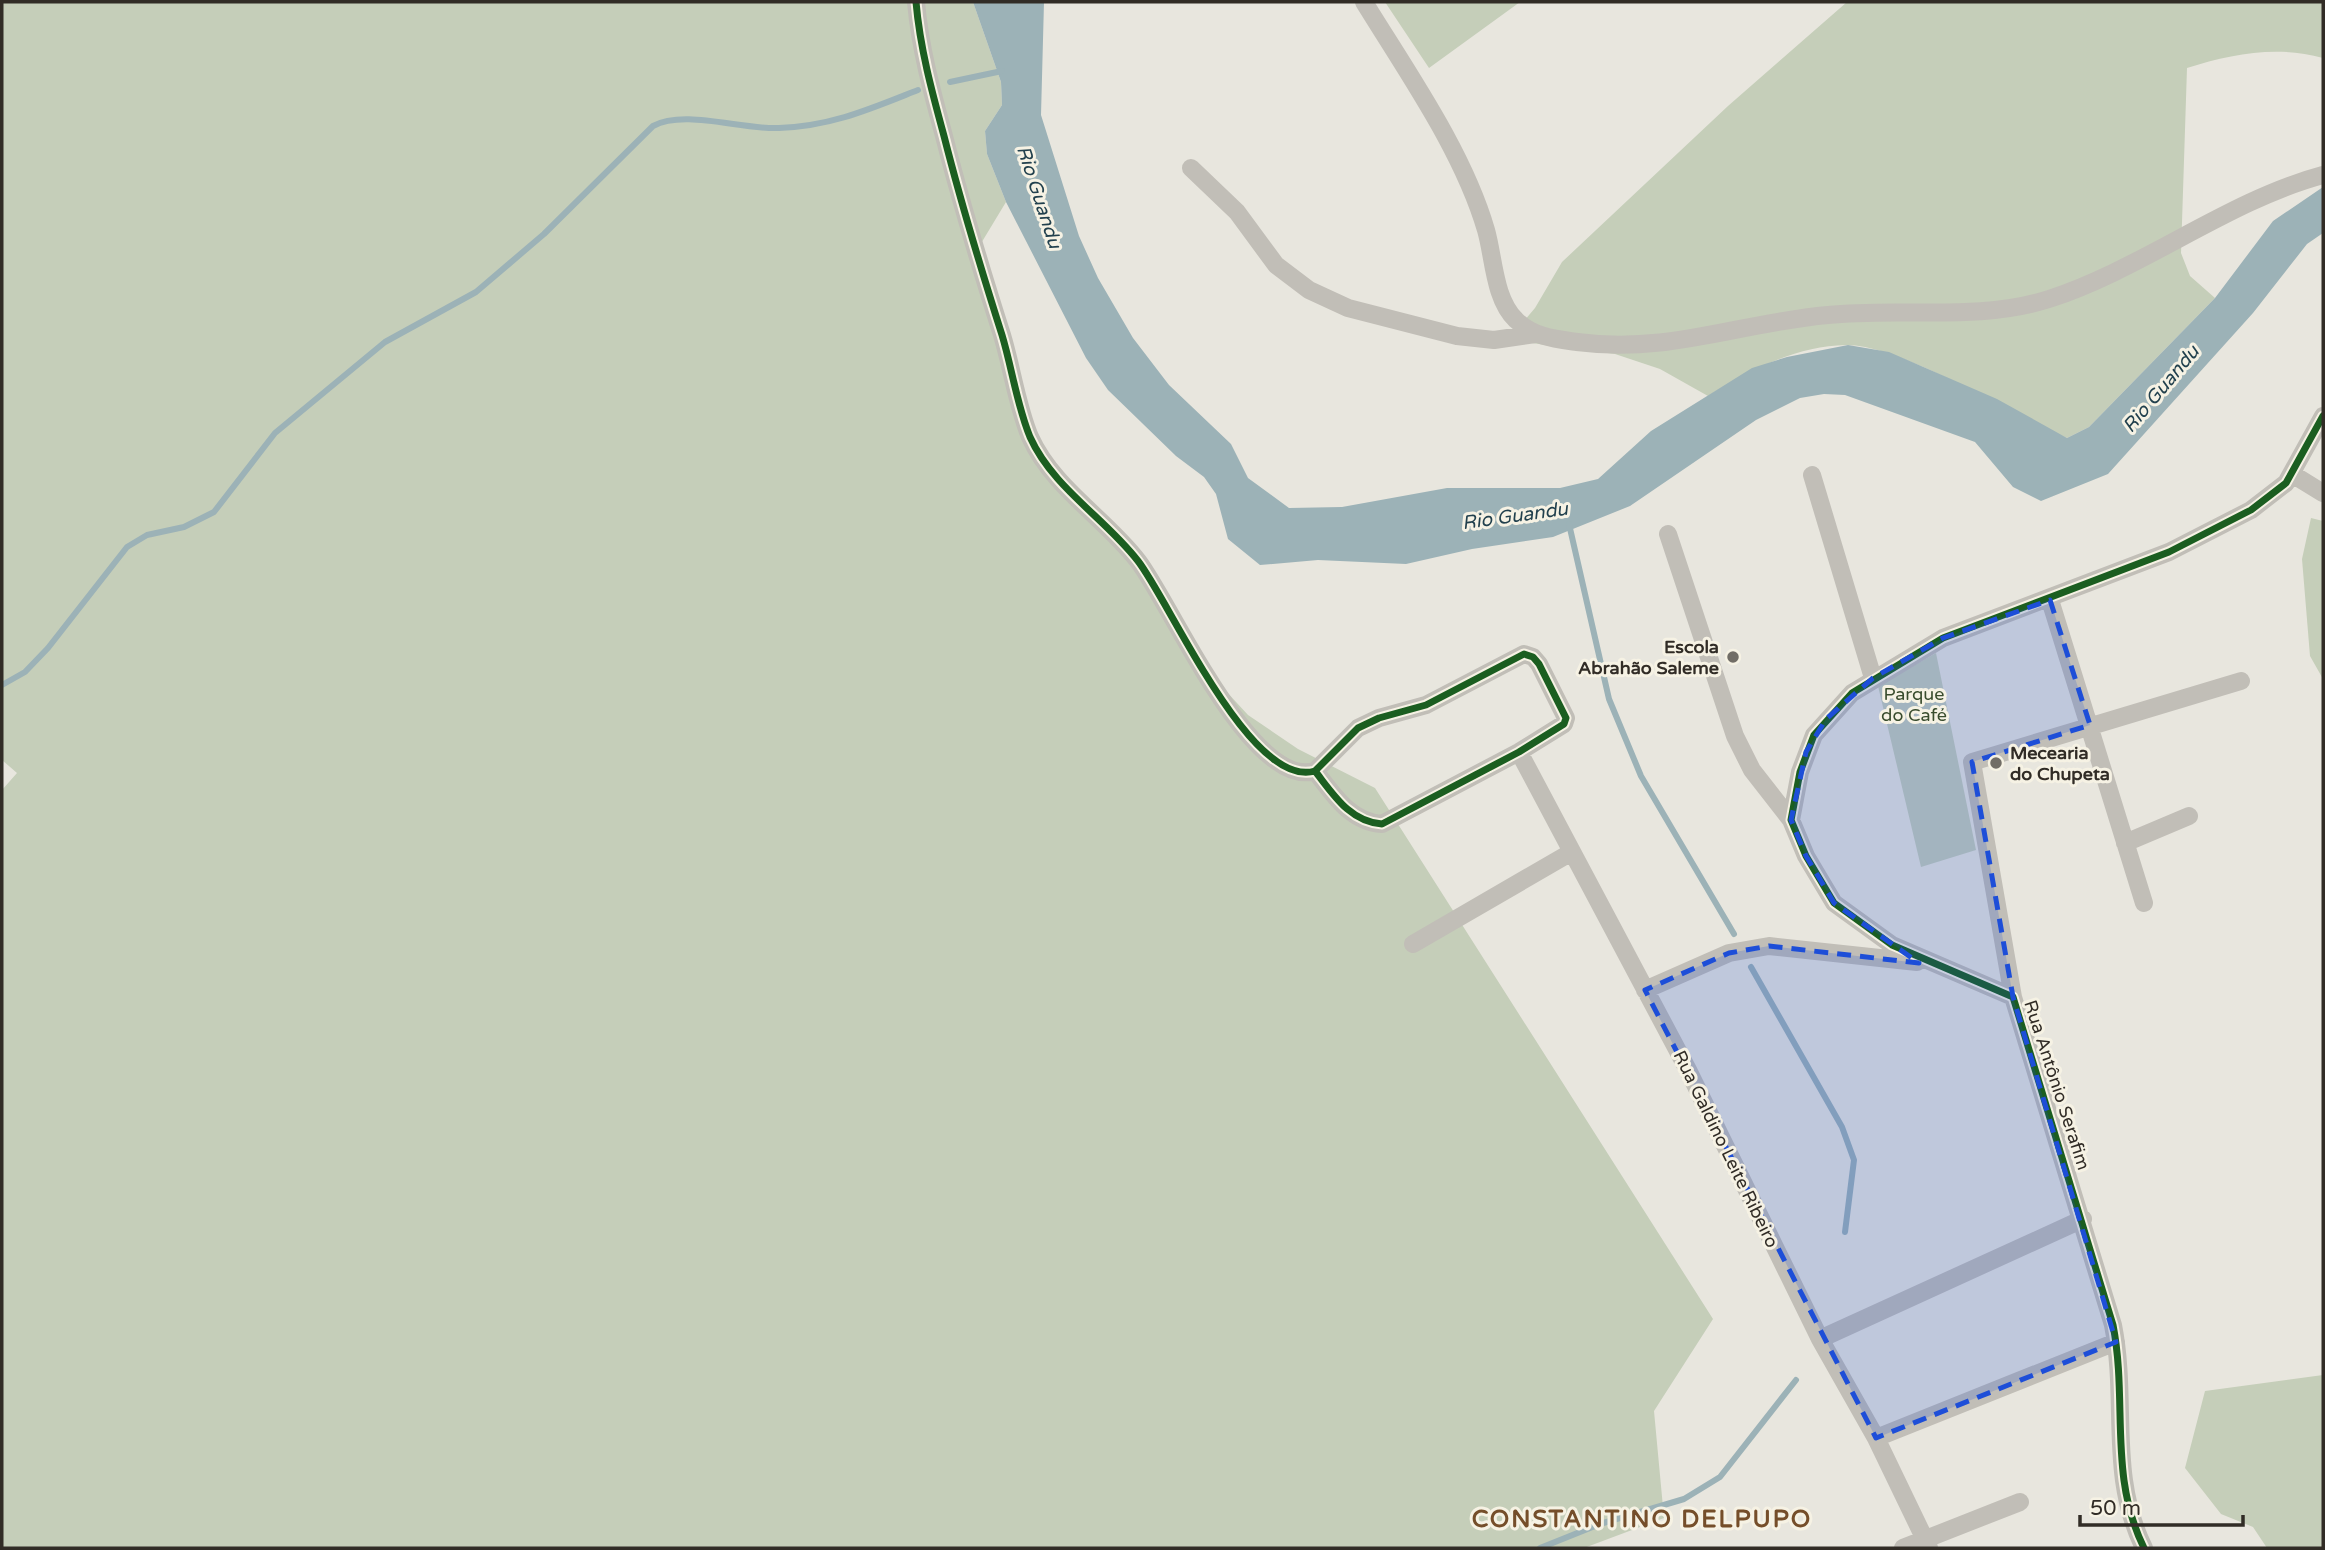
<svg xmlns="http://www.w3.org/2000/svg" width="2325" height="1550" viewBox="0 0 2325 1550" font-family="'Varela Round',sans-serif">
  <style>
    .green { fill: #c5ceb9 }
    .water { fill: #9cb2b7 }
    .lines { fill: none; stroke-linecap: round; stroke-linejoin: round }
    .stream { stroke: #9cb2b7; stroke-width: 6 }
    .minor { stroke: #c1beb7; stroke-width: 18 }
    .cycleway-casing { stroke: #f6f2e4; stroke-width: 11 }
    .cycleway { stroke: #1b5e20; stroke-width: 7 }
    .marked { fill: #1d4ed8; fill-opacity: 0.2; stroke: #1d4ed8; stroke-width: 5; stroke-dasharray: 14 9; stroke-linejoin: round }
    .poi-dot { fill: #716d66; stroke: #f6f2e4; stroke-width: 2.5 }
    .labels { text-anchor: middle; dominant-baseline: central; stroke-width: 6; stroke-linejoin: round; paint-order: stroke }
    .poi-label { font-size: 18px; font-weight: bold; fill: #312c26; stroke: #f6f2e4; text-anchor: end }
    .park-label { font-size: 18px; fill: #394c2d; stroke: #f6f2e4 }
    .street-label { font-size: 18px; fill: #312c26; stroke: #f6f2e4 }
    .water-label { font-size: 19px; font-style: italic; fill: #21404d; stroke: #f6f2e4 }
    .district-label { font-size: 24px; font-weight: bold; letter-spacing: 2px; fill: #754e2a; stroke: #f6f2e4 }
  </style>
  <rect width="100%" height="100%" fill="#e8e6de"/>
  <path class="green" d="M 2,2 L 973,2 L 1001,82 L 1002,105 L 985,131 L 987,154 L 1006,202 L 977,250 L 1036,451 L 1124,548 L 1202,665 L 1248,715 L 1298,749 L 1375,788 L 1713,1319 L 1654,1411 L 1664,1518 L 1584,1548 L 2,1548 L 2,790 L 17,773 L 2,760 Z
    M 1385,2 L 1520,2 L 1429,68 Z
    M 1847,2 L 2323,2 L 2323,58 C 2277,45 2231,54 2187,68 L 2181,253 L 2190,276 L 2215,298 L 2089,427 L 2067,438 C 2014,414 1898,344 1846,345 C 1796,346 1749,370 1708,396 L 1660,369 L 1615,354 L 1508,340 L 1535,308 L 1562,262 L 1728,106 Z
    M 2311,518 L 2323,521 L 2323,679 L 2310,656 L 2302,559 Z
    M 1936,653 L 1976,850 L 1921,867 L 1878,686 Z
    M 2323,1375 L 2323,1548 L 2267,1548 L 2253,1527 L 2221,1514 L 2185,1468 L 2205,1391 Z"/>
  <path class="water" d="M 973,2 L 1044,2 L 1041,115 L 1079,236 L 1098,278 L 1133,338 L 1169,385 L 1231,444 L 1248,478 L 1289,508 L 1342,507 L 1447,488 L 1560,488 L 1598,479 L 1651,431 L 1752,368 L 1787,357 L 1848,345 L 1889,352 L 1997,399 L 2067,438 L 2089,427 L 2215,298 L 2273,221 L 2323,187 L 2323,233 L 2307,244 L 2253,313 L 2108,474 L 2041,501 L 2013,487 L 1975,442 L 1845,395 L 1824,394 L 1800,398 L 1756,420 L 1630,506 L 1553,537 L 1472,549 L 1406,564 L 1318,560 L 1260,565 L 1228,539 L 1216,494 L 1204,477 L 1176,456 L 1108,390 L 1086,358 L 1006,202 L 987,154 L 985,131 L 1002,105 L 1001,82 Z"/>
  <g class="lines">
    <path class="stream" d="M 950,82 L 1002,71
      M 1569,524 L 1609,699 L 1641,776 L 1734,934
      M 2,685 L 25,672 L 48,648 L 127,547 L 147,535 L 184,527 L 214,512 L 275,433 L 385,342 L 476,292 L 544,234 L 653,126 C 685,109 741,130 779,128 C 832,126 870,109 918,90
      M 1751,967 L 1842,1127 L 1854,1160 L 1845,1232
      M 1540,1548 L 1600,1524 L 1684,1499 L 1720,1477 L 1796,1380"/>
    <path class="minor" d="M 916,2 C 920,48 932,92 944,136 C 961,203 981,269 1002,335 C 1012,368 1017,406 1030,437 C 1053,488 1105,518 1138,561 C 1170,602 1251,790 1315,771 L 1358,728 L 1379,718 L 1426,705 L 1524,654 L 1533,657 L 1539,664 L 1566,718 L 1564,724 L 1519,752 L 1382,824 C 1350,822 1333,794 1315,771
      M 1364,2 C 1407,72 1463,151 1486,230 C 1494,258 1494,299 1516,320 C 1533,337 1555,339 1577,342 C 1670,354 1738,323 1828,315 C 1903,307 1976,322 2049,299 C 2142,269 2229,200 2323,175
      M 1191,168 L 1237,212 L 1276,265 L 1309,290 L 1348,308 L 1457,336 L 1494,340 L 1535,334
      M 2292,474 L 2323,493
      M 1812,475 L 1873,678
      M 1668,534 L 1735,736 L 1752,770 L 1791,820
      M 2050,600 L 2144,903
      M 1519,752 L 1688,1070 L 1820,1339 L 1876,1438 L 1929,1548
      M 2125,843 L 2189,816
      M 1413,944 L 1570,853
      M 1645,990 L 1729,953 L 1769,946 L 1917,962
      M 2013,997 L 1972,762 L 2241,681
      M 1820,1339 L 2083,1219
      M 1876,1438 L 2116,1342
      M 1903,1548 L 2020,1502
      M 2144,1548 C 2108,1475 2128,1402 2113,1325 L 2013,997 L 1892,945 L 1834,903 L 1806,856 L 1791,820 L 1800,772 L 1814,735 L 1852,693 L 1943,638 L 2169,552 L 2251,510 L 2286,483 L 2323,416"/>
    <defs>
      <path id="cycleway" d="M 916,2 C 920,48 932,92 944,136 C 961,203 981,269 1002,335 C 1012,368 1017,406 1030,437 C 1053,488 1105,518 1138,561 C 1170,602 1251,790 1315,771 L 1358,728 L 1379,718 L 1426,705 L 1524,654 L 1533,657 L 1539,664 L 1566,718 L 1564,724 L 1519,752 L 1382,824 C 1350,822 1333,794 1315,771
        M 2144,1548 C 2108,1475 2128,1402 2113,1325 L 2013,997 L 1892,945 L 1834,903 L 1806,856 L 1791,820 L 1800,772 L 1814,735 L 1852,693 L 1943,638 L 2169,552 L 2251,510 L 2286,483 L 2323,416"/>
    </defs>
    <use href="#cycleway" class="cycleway-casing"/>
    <use href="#cycleway" class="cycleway"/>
  </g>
  <path class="marked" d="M 2050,600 L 2090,725 L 1972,762 L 2013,997 L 2116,1342 L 1876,1438 L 1645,990 L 1729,953 L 1769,946 L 1919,963 L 1834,903 L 1806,856 L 1791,820 L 1806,752 L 1826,719 L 1873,678 L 1943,638 Z"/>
  <g class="poi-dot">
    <circle cx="1733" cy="657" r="7"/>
    <circle cx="1996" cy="763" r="7"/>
  </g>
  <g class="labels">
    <g class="poi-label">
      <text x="1719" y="647">Escola<tspan x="1719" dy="21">Abrahão Saleme</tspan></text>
      <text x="2010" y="753" text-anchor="start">Mecearia<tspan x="2010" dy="21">do Chupeta</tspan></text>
    </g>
    <g class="park-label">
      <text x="1914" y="694">Parque<tspan x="1914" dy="21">do Café</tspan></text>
    </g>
    <g class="street-label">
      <text transform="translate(2057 1085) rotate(72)">Rua Antônio Serafim</text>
      <text transform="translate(1726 1149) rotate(64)">Rua Galdino Leite Ribeiro</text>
    </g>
    <g class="water-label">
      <text transform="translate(1039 197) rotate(72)">Rio Guandu</text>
      <text transform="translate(2161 389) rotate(-50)">Rio Guandu</text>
      <text transform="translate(1515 516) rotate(-8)">Rio Guandu</text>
    </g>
    <g class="district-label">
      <text x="1642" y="1519">CONSTANTINO DELPUPO</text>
    </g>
  </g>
  <rect width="2325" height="1550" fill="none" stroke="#312c26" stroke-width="7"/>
  <path d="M2080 1515v10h163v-10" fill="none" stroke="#312c26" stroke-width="3.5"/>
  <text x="2090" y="1515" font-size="21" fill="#312c26" stroke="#f6f2e4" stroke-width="5" paint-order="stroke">50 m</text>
</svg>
